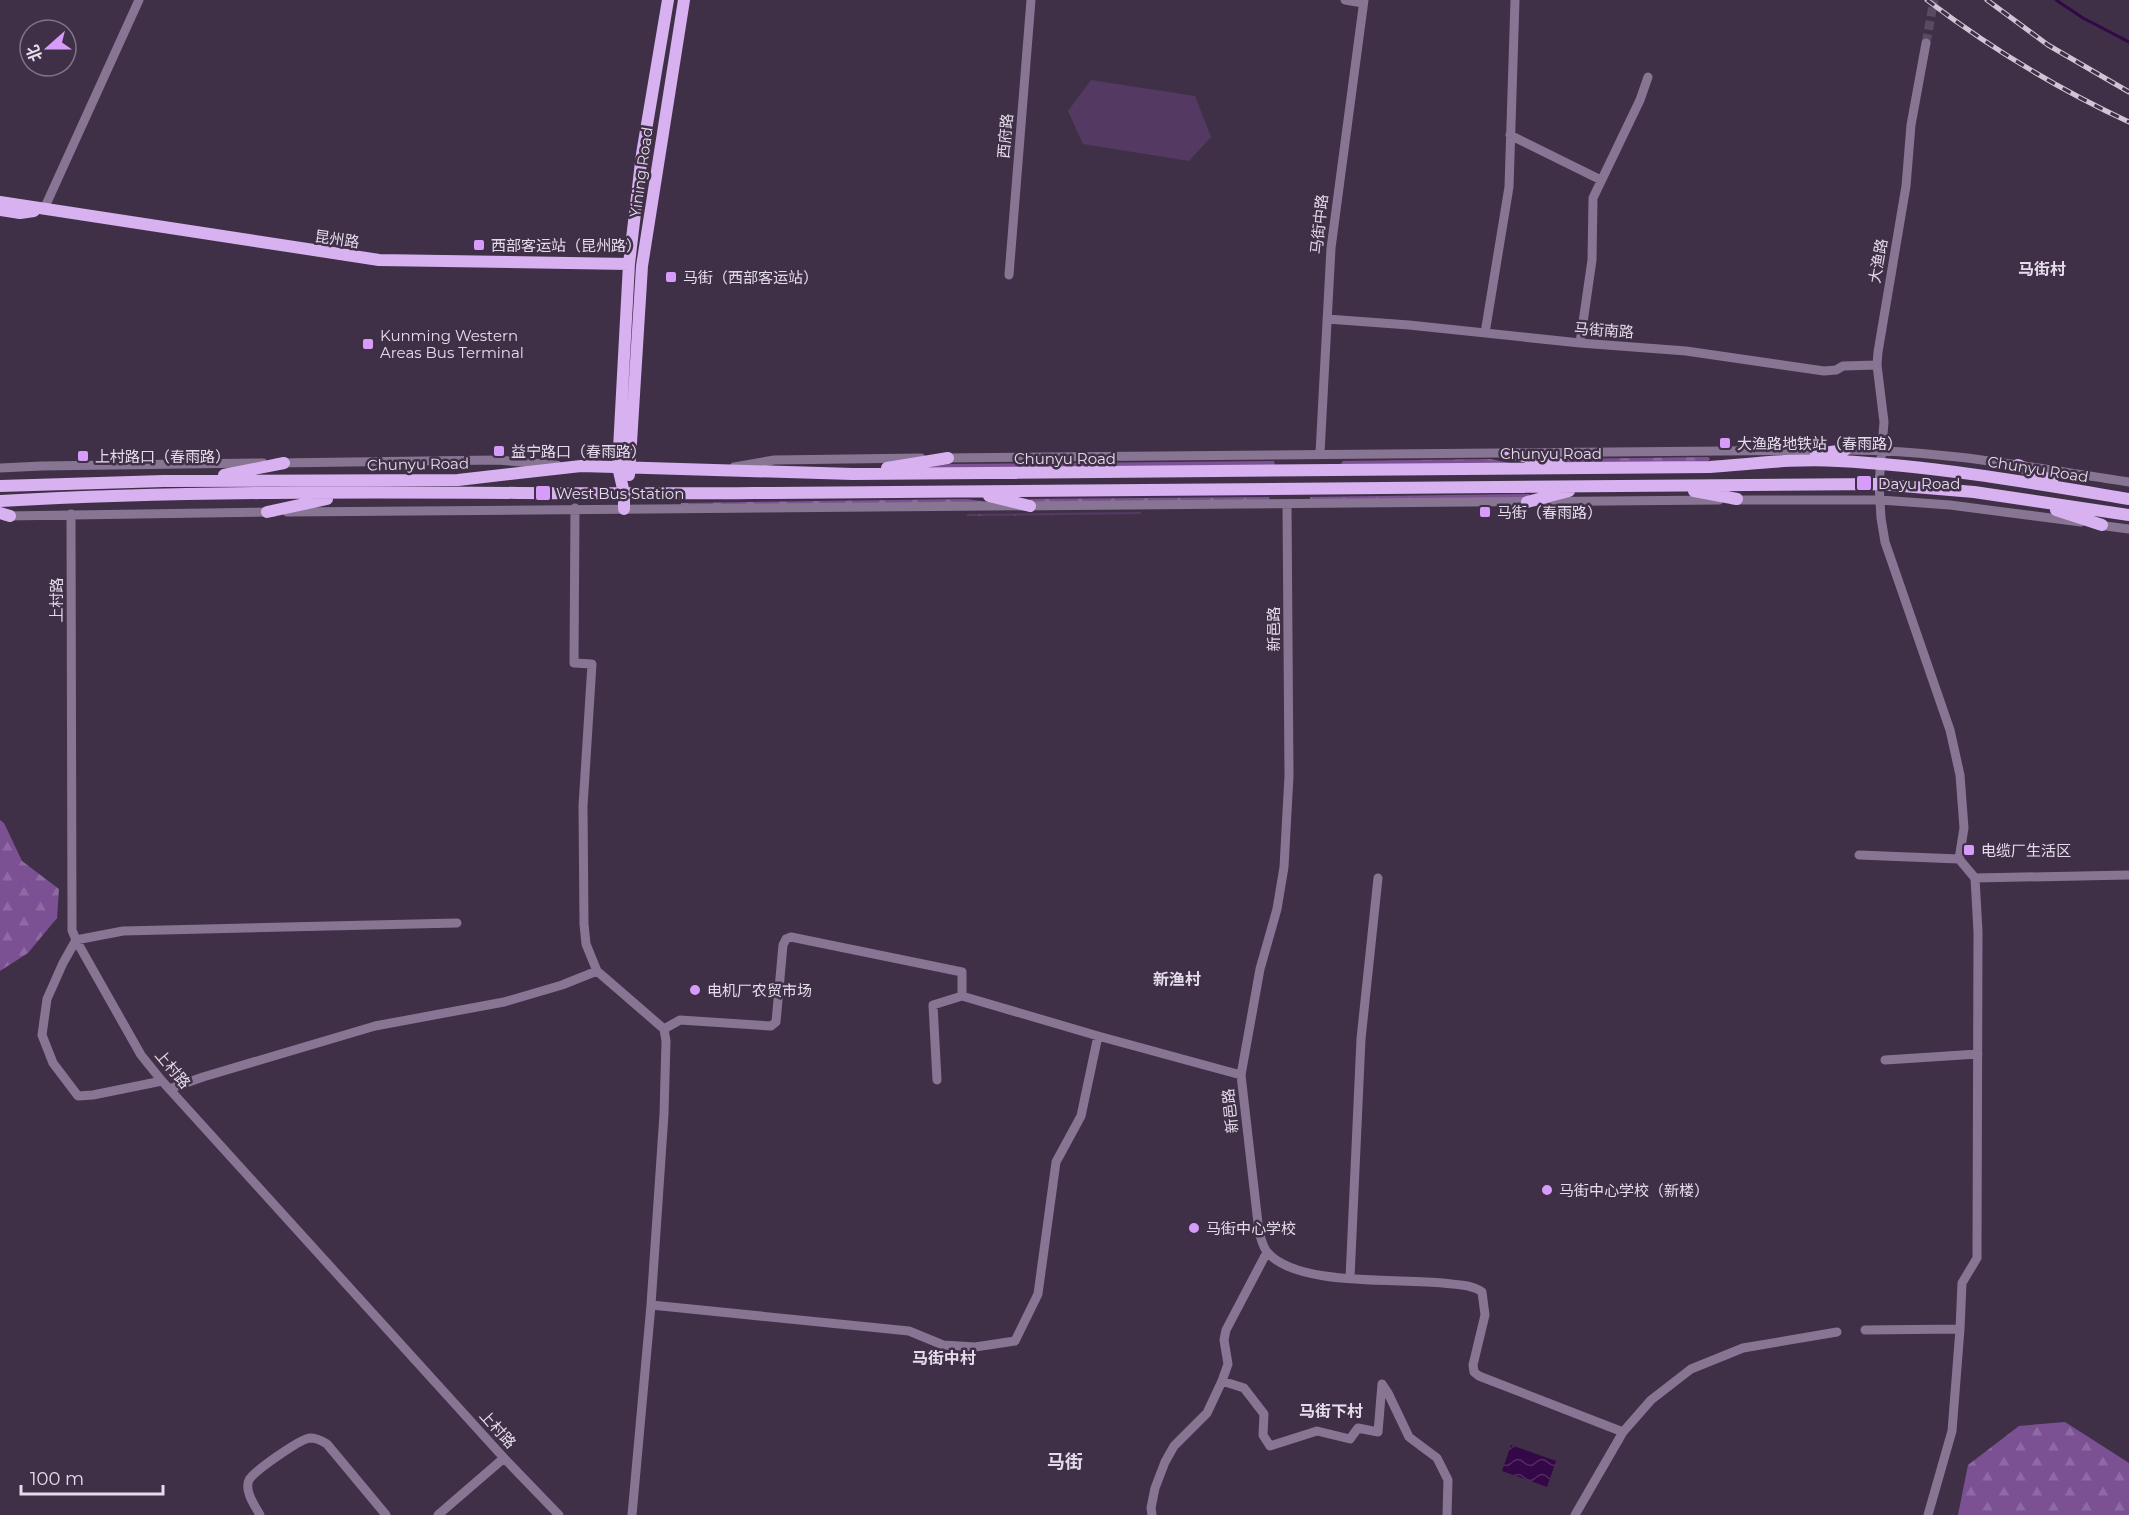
<svg xmlns="http://www.w3.org/2000/svg" width="2129" height="1515" viewBox="0 0 2129 1515" font-family="Montserrat,'Noto Sans SC',sans-serif">
  <style>
    .grass { fill: url(#grass-tufts) }
    .forest { fill: url(#forest-firs) }
    .pitch { fill: #543963 }
    .water { fill: url(#water-waves) }
    .lines { fill: none; stroke-linecap: round; stroke-linejoin: round }
    .stream { stroke: #340747; stroke-width: 3 }
    .minor-tunnel { stroke: #584a60; stroke-width: 9; stroke-dasharray: 9 4.5; stroke-linecap: butt }
    .minor { stroke: #887593; stroke-width: 9 }
    .major { stroke: #d8b1f0; stroke-width: 12 }
    .rail-casing { stroke: #cfc5d5; stroke-width: 5 }
    .rail { stroke: #3f3047; stroke-width: 3; stroke-dasharray: 9; stroke-linecap: butt }
    .poi-dot { fill: #d79bf9; stroke: #3f3047; stroke-width: 2 }
    .labels { text-anchor: middle; dominant-baseline: central; stroke-width: 5; stroke-linejoin: round; paint-order: stroke }
    .street-label { font-size: 15px; fill: #e5dceb; stroke: #3f3047 }
    .poi-label { font-size: 15px; fill: #e5dceb; stroke: #3f3047; text-anchor: start }
    .neighbourhood-label { font-size: 16px; font-weight: bold; fill: #e5dceb; stroke: #3f3047 }
    .quarter-label { font-size: 18px; font-weight: bold; fill: #e5dceb; stroke: #3f3047 }
  </style>
  <defs>
    <pattern id="grass-tufts" width="24" height="20" patternUnits="userSpaceOnUse" patternTransform="scale(1.5)"><rect width="24" height="20" fill="#543963"/><path d="M3 7l-1-3M5 7V3M7 7l1-3M15 17l-1-3M17 17v-4M19 17l1-3" fill="none" stroke="#6c557a"/></pattern>
    <pattern id="forest-firs" width="22" height="20" patternUnits="userSpaceOnUse" patternTransform="scale(1.5)"><rect width="22" height="20" fill="#7c5194"/><path d="M5 1l3.5 6h-7zM16 11l3.5 6h-7z" fill="#8e69a3"/></pattern>
    <pattern id="water-waves" width="16" height="10" patternUnits="userSpaceOnUse" patternTransform="scale(1.5)"><rect width="16" height="10" fill="#340747"/><path d="M0 5q4-4 8 0t8 0" fill="none" stroke="#512b62"/></pattern>
  </defs>
  <rect width="100%" height="100%" fill="#3f3047"/>
  <path class="grass" d="M 1141,512 L 1141,514 L 967,516 L 967,514 Z"/>
  <path class="forest" d="M 1708,457 L 1710,459 L 1708,462 L 1580,464 L 1562,461 L 1562,459 Z
    M 1490,459 L 1515,464 L 1341,464 L 1343,461 Z
    M 1274,461 L 1275,465 L 930,469 L 930,467 L 951,464 Z
    M 1529,494 L 1529,496 L 1509,500 L 1311,501 L 1310,497 Z
    M 1269,497 L 1270,500 L 1052,503 L 1030,501 L 1030,499 Z
    M 967,499 L 986,502 L 681,506 L 681,503 Z
    M 0,820 L 4,823 L 22,861 L 59,889 L 57,918 L 28,953 L 0,971 Z
    M 2065,1422 L 2129,1463 L 2129,1515 L 1958,1515 L 1968,1465 L 2019,1426 Z"/>
  <path class="pitch" d="M 1091,80 L 1195,96 L 1211,137 L 1189,161 L 1083,144 L 1068,111 Z"/>
  <path class="water" d="M 1511,1445 L 1556,1461 L 1547,1487 L 1502,1471 Z"/>
  <g class="lines">
    <path class="stream" d="M 2056,0 L 2083,18 L 2129,42"/>
    <path class="minor-tunnel" d="M 1926,43 L 1934,0"/>
    <path class="minor" d="M 1345,0 L 1363,3
      M 1926,43 L 1911,125 L 1906,186 L 1878,352 L 1877,365 L 1884,422 L 1879,484 L 1881,518 L 1885,542 L 1950,730 L 1960,775 L 1964,828 L 1959,859
      M 1510,135 L 1601,180
      M 44,209 L 139,0
      M 1009,275 L 1031,0
      M 1327,319 L 1409,325 L 1580,343 L 1686,351 L 1824,371 L 1836,370 L 1843,366 L 1877,365
      M 1485,333 L 1509,187 L 1515,0
      M 1580,343 L 1592,260 L 1593,198 L 1640,100 L 1648,77
      M 1840,450 C 1937,449 2034,468 2129,482
      M 1320,453 L 1331,248 L 1364,0
      M 943,458 L 1824,450
      M 277,463 L 497,460 L 557,465
      M 734,467 L 774,460 L 921,458
      M 0,468 L 42,466 L 263,463
      M 1733,500 L 1880,500 L 1950,505 L 2081,522
      M 1287,504 L 1289,776 L 1284,867 L 1277,909 L 1260,969 L 1241,1075 L 1259,1232 C 1261,1238 1263,1248 1268,1253 C 1299,1287 1398,1278 1443,1283 C 1456,1285 1471,1284 1482,1292 L 1485,1315 L 1473,1365 L 1474,1372 L 1479,1376 L 1623,1432
      M 575,508 L 574,663 L 592,664 L 583,806 L 584,924 L 586,944 L 597,971 L 664,1029 L 666,1041 L 664,1114 L 651,1305 L 632,1515
      M 287,512 L 1719,500
      M 71,514 L 72,930 L 76,940 L 141,1055 L 162,1081 L 504,1458 L 559,1515
      M 5,516 L 274,512
      M 2098,525 L 2129,529
      M 1859,855 L 1959,859 L 1975,878 L 1978,932 L 1977,1258 L 1962,1283 L 1960,1329 L 1952,1431 L 1928,1515
      M 1975,878 L 2129,875
      M 664,1029 L 680,1020 L 771,1026 L 776,1022 L 783,945 L 786,939 L 791,937 L 962,972 L 962,996
      M 1885,1060 L 1978,1054
      M 937,1080 L 933,1005 L 962,996 L 1098,1036 L 1241,1075
      M 162,1081 L 93,1095 L 78,1096 L 53,1063 L 42,1035 L 47,999 L 63,963 L 76,940 L 123,931 L 457,923
      M 169,1089 L 203,1077 L 375,1026 L 504,1002 L 562,985 L 597,971
      M 1350,1278 L 1361,1039 L 1378,878
      M 651,1305 L 909,1331 L 943,1345 L 975,1347 L 1015,1341 L 1038,1294 L 1056,1162 L 1081,1116 L 1098,1036
      M 1865,1330 L 1960,1329
      M 1222,1381 L 1244,1388 L 1264,1414 L 1263,1435 L 1270,1446 L 1317,1431 L 1350,1439 L 1358,1428 L 1378,1432 L 1382,1384 L 1388,1393 L 1409,1437 L 1437,1458 L 1448,1480 L 1447,1515
      M 260,1515 C 255,1506 244,1491 249,1480 C 254,1471 300,1439 310,1438 C 318,1438 322,1441 327,1444 L 386,1515
      M 438,1515 L 504,1458
      M 1152,1515 L 1151,1508 L 1155,1488 L 1165,1462 L 1174,1446 L 1207,1413 L 1222,1381 L 1228,1364 L 1224,1340 L 1226,1330 L 1267,1252
      M 1575,1515 L 1623,1432 L 1651,1400 L 1691,1369 L 1743,1348 L 1837,1332"/>
    <path class="major" d="M 0,202 L 379,260 L 629,264
      M 0,210 L 20,213 L 34,211
      M 1510,453 L 1559,464
      M 1816,454 L 1845,450
      M 2018,465 L 2052,481
      M 887,468 L 948,458
      M 224,475 L 284,463
      M 629,475 L 642,266 L 684,0
      M 0,486 L 164,481 L 458,480 L 581,466 L 853,474 L 1710,467 C 1752,464 1796,458 1838,461 C 1936,466 2032,483 2129,499
      M 1694,491 L 1737,499
      M 989,496 L 1030,506
      M 0,501 C 252,487 504,495 755,493 C 1130,492 1505,486 1879,484 L 1974,492 L 2129,515
      M 1527,502 L 1569,491
      M 624,509 L 624,493 L 618,467 L 629,264 L 642,154 L 668,0
      M 2056,510 L 2102,525
      M 267,512 L 327,499
      M 0,513 L 10,516"/>
    <defs>
      <path id="rail" d="M 1927,0 C 1989,47 2058,89 2129,122
        M 1987,0 L 2048,45 L 2129,92"/>
    </defs>
    <use href="#rail" class="rail-casing"/>
    <use href="#rail" class="rail"/>
  </g>
  <g class="poi-dot">
    <rect x="473" y="239" width="12" height="12" rx="3"/>
    <rect x="665" y="271" width="12" height="12" rx="3"/>
    <rect x="362" y="338" width="12" height="12" rx="3"/>
    <rect x="1719" y="437" width="12" height="12" rx="3"/>
    <rect x="493" y="445" width="12" height="12" rx="3"/>
    <rect x="77" y="450" width="12" height="12" rx="3"/>
    <rect x="1856" y="475" width="16" height="16" rx="3"/>
    <rect x="535" y="485" width="16" height="16" rx="3"/>
    <rect x="1479" y="506" width="12" height="12" rx="3"/>
    <rect x="1963" y="844" width="12" height="12" rx="3"/>
    <circle cx="695" cy="990" r="6"/>
    <circle cx="1547" cy="1190" r="6"/>
    <circle cx="1194" cy="1228" r="6"/>
  </g>
  <g class="labels">
    <g class="street-label">
      <text transform="translate(1005 136) rotate(-85)">西府路</text>
      <text transform="translate(641 172) rotate(-82)">Yining Road</text>
      <text transform="translate(1319 224) rotate(-84)">马街中路</text>
      <text transform="translate(337 239) rotate(8)">昆州路</text>
      <text transform="translate(1878 261) rotate(-80)">大渔路</text>
      <text transform="translate(1604 330) rotate(4)">马街南路</text>
      <text x="1551" y="453">Chunyu Road</text>
      <text x="1065" y="458">Chunyu Road</text>
      <text transform="translate(418 464) rotate(-1)">Chunyu Road</text>
      <text transform="translate(2038 469) rotate(9)">Chunyu Road</text>
      <text transform="translate(56 600) rotate(-90)">上村路</text>
      <text transform="translate(1273 629) rotate(-90)">新邑路</text>
      <text transform="translate(173 1069) rotate(50)">上村路</text>
      <text transform="translate(1230 1111) rotate(-96)">新邑路</text>
      <text transform="translate(498 1429) rotate(48)">上村路</text>
    </g>
    <g class="poi-label">
      <text x="491" y="245">西部客运站（昆州路）</text>
      <text x="683" y="277">马街（西部客运站）</text>
      <text x="380" y="335">Kunming Western<tspan x="380" dy="17">Areas Bus Terminal</tspan></text>
      <text x="1737" y="443">大渔路地铁站（春雨路）</text>
      <text x="511" y="451">益宁路口（春雨路）</text>
      <text x="95" y="456">上村路口（春雨路）</text>
      <text x="1878" y="483">Dayu Road</text>
      <text x="556" y="493">West Bus Station</text>
      <text x="1497" y="512">马街（春雨路）</text>
      <text x="1981" y="850">电缆厂生活区</text>
      <text x="707" y="990">电机厂农贸市场</text>
      <text x="1559" y="1190">马街中心学校（新楼）</text>
      <text x="1206" y="1228">马街中心学校</text>
    </g>
    <g class="neighbourhood-label">
      <text x="2042" y="269">马街村</text>
      <text x="1177" y="979">新渔村</text>
      <text x="944" y="1358">马街中村</text>
      <text x="1331" y="1411">马街下村</text>
    </g>
    <g class="quarter-label">
      <text x="1065" y="1462">马街</text>
    </g>
  </g>
  <g transform="translate(48 48) rotate(249)"><circle r="28" fill="#3f3047" stroke="#817589" stroke-width="1.5"/>
  <path d="M0-4.5L10 22L0 15L-10 22Z" fill="#d79bf9"/>
  <text y="-9" font-size="16" font-weight="bold" text-anchor="middle" fill="#e5dceb">北</text>
  </g>
  <path d="M21 1485v9h142v-9" fill="none" stroke="#e5dceb" stroke-width="3"/>
  <text x="30" y="1485" font-size="18" fill="#e5dceb" stroke="#3f3047" stroke-width="4.5" paint-order="stroke">100 m</text>
</svg>
